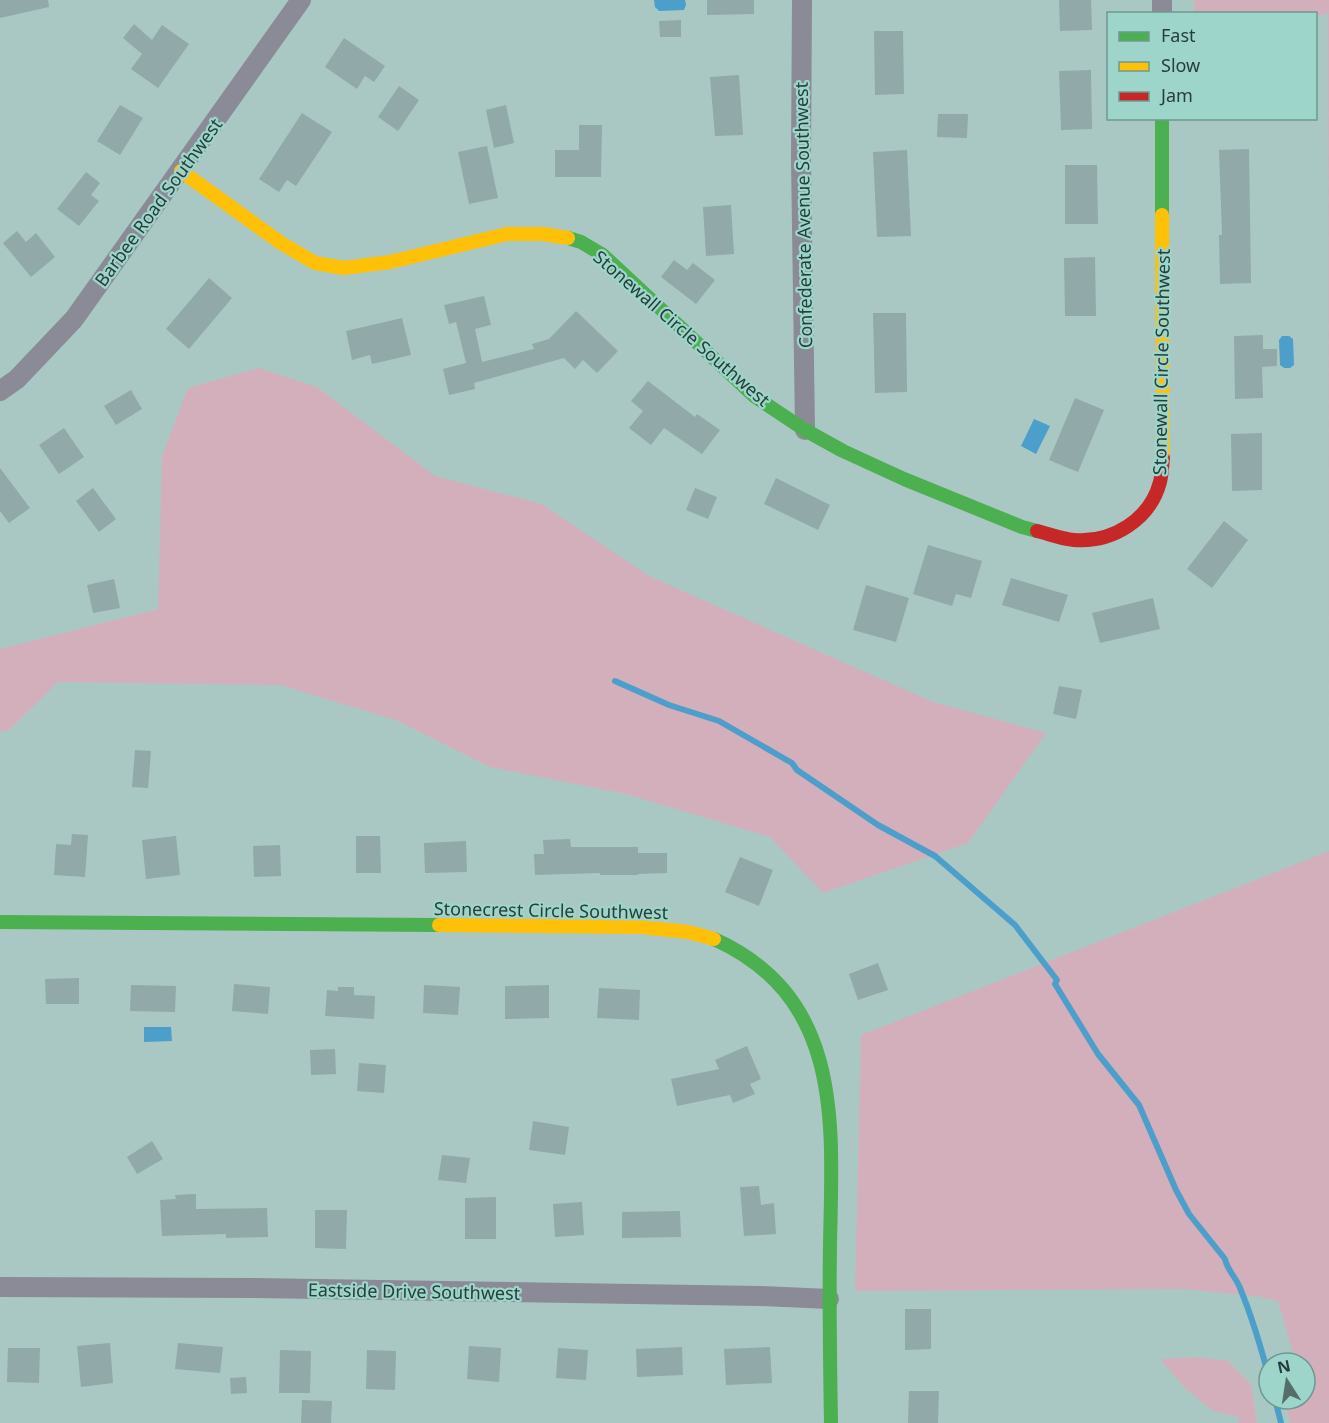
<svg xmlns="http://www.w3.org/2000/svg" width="1329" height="1423" viewBox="0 0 1329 1423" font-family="'Noto Sans',sans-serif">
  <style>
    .green { fill: #d3afbb }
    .water { fill: #4c9fcb }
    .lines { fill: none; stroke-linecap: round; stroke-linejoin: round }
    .stream { stroke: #4c9fcb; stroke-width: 6 }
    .building { fill: #91a9a8 }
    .street { stroke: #8b8a97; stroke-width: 20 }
    .fast { stroke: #4caf50; stroke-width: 14 }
    .slow { stroke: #ffc107; stroke-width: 14 }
    .jam { stroke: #c62828; stroke-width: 14 }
    .labels { text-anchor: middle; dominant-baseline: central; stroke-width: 4.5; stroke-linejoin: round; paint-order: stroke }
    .street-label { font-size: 18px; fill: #273e3a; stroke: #9dd5cb }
  </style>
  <rect width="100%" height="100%" fill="#aac8c3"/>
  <path class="green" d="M 1194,0 L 1329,0 L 1329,816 L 1328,14 L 1316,16 L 1316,14 L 1194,13 Z
    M 259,368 L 317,387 L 435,476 L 542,504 L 649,576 L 933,702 L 1046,733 L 968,843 L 823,893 L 770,837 L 626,794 L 490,767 L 396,720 L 280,685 L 58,682 L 9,730 L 0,732 L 0,649 L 158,609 L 162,456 L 188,388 Z
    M 1329,851 L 1329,1423 L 1290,1423 L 1284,1399 L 1305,1399 L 1305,1363 L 1296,1363 L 1278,1301 L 1256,1296 L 1182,1289 L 855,1291 L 861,1035 Z
    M 1197,1357 L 1228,1361 L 1251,1384 L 1257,1423 L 1239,1423 L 1238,1417 L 1213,1411 L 1186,1389 L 1160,1359 Z"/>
  <path class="water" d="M 654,0 L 685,0 L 686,5 L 684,10 L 659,11 L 655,7 Z
    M 1282,336 L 1289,336 L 1293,339 L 1294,365 L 1290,368 L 1284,368 L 1280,365 L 1279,340 Z
    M 1034,419 L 1050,426 L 1036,454 L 1021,446 Z
    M 144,1027 L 171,1027 L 172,1041 L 144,1042 Z"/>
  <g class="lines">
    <path class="stream" d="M 615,681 L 669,705 L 719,721 L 792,763 L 797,770 L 878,825 L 935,856 L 1015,925 L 1057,980 L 1055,984 L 1098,1054 L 1139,1105 L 1176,1190 L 1189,1214 L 1225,1259 C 1227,1270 1236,1277 1240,1288 C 1252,1317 1261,1347 1269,1378
      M 1275,1399 L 1281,1423"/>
  </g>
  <path class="building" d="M 0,0 L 48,0 L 49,7 L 0,18 Z
    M 707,0 L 754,0 L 754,14 L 707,15 Z
    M 1059,0 L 1091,0 L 1092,30 L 1060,31 Z
    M 681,20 L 681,37 L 660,37 L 659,21 Z
    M 134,24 L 152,40 L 162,25 L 189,44 L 158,88 L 131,69 L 142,54 L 123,38 Z
    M 874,31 L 903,31 L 904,94 L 875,95 Z
    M 344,38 L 385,66 L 374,82 L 365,76 L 357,89 L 325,67 Z
    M 1091,70 L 1092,129 L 1061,130 L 1059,71 Z
    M 739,75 L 743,135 L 715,136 L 710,77 Z
    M 399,86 L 419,100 L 398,131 L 378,117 Z
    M 120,105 L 143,118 L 120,155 L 97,141 Z
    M 506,105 L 514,143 L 494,148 L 486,110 Z
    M 302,113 L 332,132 L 296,186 L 287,180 L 279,192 L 259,179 Z
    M 938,114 L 968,114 L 967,138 L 937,137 Z
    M 579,125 L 602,125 L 601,177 L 555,177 L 555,150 L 579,150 Z
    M 487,146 L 498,198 L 469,204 L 458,152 Z
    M 1249,149 L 1251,283 L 1220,284 L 1219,235 L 1222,235 L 1219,150 Z
    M 907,150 L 911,236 L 877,237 L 873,152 Z
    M 1065,165 L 1097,165 L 1098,224 L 1065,224 Z
    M 86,172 L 100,183 L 91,195 L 99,201 L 79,226 L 57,209 Z
    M 731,205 L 734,254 L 706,256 L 703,207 Z
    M 17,231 L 26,242 L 36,233 L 55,257 L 31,277 L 3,243 Z
    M 1095,257 L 1096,316 L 1065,316 L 1064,258 Z
    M 674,260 L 687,270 L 693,263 L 715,280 L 696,304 L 661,277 Z
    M 209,278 L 232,298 L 189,349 L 166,329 Z
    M 484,296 L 491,325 L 475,329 L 482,362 L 534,349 L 532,344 L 549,339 L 576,311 L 618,351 L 597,373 L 583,360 L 575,369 L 564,358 L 474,383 L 475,389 L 449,395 L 443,369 L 466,363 L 456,322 L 449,324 L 444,305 Z
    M 873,313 L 906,313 L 907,392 L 875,393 Z
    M 402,318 L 411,355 L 372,364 L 370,355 L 352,360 L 346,331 Z
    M 1263,335 L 1263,349 L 1277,349 L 1277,366 L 1262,367 L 1263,398 L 1235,399 L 1234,336 Z
    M 648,381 L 695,417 L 697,414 L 720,430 L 702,454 L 664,428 L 651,445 L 629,428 L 643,411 L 631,401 Z
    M 131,390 L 142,409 L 116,425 L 104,406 Z
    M 1075,398 L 1104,410 L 1078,472 L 1049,460 Z
    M 64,428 L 84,457 L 59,474 L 39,445 Z
    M 1262,433 L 1262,490 L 1232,491 L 1231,434 Z
    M 0,468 L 30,508 L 9,523 L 0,511 Z
    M 776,478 L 830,505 L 818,530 L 764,504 Z
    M 93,488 L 116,519 L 99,532 L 76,501 Z
    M 695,488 L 717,497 L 708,519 L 686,510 Z
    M 1224,521 L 1248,540 L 1212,588 L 1187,569 Z
    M 928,545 L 982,561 L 971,598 L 956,594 L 952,606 L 913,594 Z
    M 1011,578 L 1068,595 L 1059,622 L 1002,605 Z
    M 114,579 L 120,608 L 93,613 L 87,585 Z
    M 866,585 L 909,598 L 896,642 L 853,630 Z
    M 1153,598 L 1160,629 L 1100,643 L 1092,613 Z
    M 1059,686 L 1082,690 L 1076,719 L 1053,714 Z
    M 135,750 L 151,751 L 148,788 L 132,787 Z
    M 72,834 L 88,835 L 85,877 L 54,875 L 56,844 L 71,845 Z
    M 176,836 L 180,875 L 146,879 L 142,840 Z
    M 356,836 L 380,836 L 381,873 L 356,873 Z
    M 570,839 L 571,847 L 638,847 L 638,853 L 667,853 L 667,873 L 638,874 L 638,875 L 600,875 L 600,873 L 535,875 L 534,854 L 544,854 L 543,840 Z
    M 466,841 L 467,872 L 425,873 L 424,843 Z
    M 280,845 L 281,876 L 254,877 L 253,846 Z
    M 740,857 L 773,870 L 759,906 L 725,892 Z
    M 878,963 L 888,990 L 858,1000 L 849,974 Z
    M 79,978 L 79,1004 L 46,1004 L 45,979 Z
    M 234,984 L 270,987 L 268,1014 L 232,1011 Z
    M 131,985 L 176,986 L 175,1012 L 130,1011 Z
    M 424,985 L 460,987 L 458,1015 L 423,1013 Z
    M 549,985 L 549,1018 L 505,1019 L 505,986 Z
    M 338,987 L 354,987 L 354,995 L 375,996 L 374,1019 L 325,1016 L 327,990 L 338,991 Z
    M 599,988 L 640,990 L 639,1020 L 597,1018 Z
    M 747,1046 L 761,1079 L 750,1084 L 755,1094 L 733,1103 L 730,1095 L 677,1106 L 671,1079 L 719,1069 L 715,1060 Z
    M 335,1049 L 336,1074 L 311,1075 L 310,1050 Z
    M 359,1063 L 386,1065 L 384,1093 L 357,1091 Z
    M 533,1121 L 569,1127 L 565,1155 L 529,1150 Z
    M 152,1141 L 163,1159 L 137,1174 L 127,1157 Z
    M 442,1155 L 470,1158 L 466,1183 L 438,1180 Z
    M 759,1186 L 761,1205 L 774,1203 L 776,1234 L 744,1236 L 740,1187 Z
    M 196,1194 L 196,1209 L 267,1208 L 268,1237 L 226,1238 L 226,1234 L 162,1236 L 160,1200 L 176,1199 L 175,1195 Z
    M 496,1197 L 496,1239 L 465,1239 L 465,1198 Z
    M 582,1202 L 584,1235 L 555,1237 L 553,1204 Z
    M 315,1210 L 347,1210 L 346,1249 L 315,1248 Z
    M 680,1211 L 681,1237 L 622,1238 L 622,1212 Z
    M 905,1309 L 931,1309 L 931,1349 L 905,1350 Z
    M 110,1343 L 113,1383 L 81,1387 L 77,1346 Z
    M 178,1343 L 223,1347 L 220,1373 L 175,1369 Z
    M 469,1346 L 501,1348 L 499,1382 L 467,1379 Z
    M 682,1347 L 683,1375 L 637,1377 L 636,1349 Z
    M 770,1347 L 772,1383 L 726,1385 L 724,1349 Z
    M 8,1348 L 40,1348 L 39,1383 L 7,1382 Z
    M 558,1348 L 588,1350 L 586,1380 L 556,1378 Z
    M 280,1350 L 311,1351 L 310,1393 L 279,1393 Z
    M 367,1350 L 396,1351 L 395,1390 L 366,1389 Z
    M 246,1377 L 247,1393 L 231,1394 L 230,1378 Z
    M 909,1391 L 939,1391 L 938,1423 L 908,1423 Z
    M 302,1400 L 332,1401 L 331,1423 L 301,1423 Z"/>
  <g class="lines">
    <path class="street" d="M 802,0 L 801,160 L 805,430
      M 1162,0 L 1162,14
      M 0,391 L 17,379 L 74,319 L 301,0
      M 0,1287 L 251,1288 L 760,1296 L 829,1299"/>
    <path class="fast" d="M 1162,118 L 1162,215
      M 568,238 L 581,242 L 603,255 L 754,396 L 805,430 L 843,451 L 904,479 L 1022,527 L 1037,531
      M 0,922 L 439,925
      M 714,939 C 845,998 832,1126 830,1245 C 829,1304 830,1364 831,1423"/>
    <path class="slow" d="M 181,171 L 281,243 L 315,263 L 344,268 L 390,262 L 507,234 L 543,234 L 568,238
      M 1162,215 L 1163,458
      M 439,925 L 640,927 L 688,932 L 714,939"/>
    <path class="jam" d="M 1037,531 C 1049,534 1062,539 1074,540 C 1112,543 1150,520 1160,482 C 1162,474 1162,466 1163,458"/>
  </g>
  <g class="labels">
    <g class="street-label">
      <text transform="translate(158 202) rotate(-54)">Barbee Road Southwest</text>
      <text transform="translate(803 215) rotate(-91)">Confederate Avenue Southwest</text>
      <text transform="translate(682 328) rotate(41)">Stonewall Circle Southwest</text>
      <text transform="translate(1161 362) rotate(-89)">Stonewall Circle Southwest</text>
      <text transform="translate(551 910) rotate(1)">Stonecrest Circle Southwest</text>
      <text transform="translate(414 1291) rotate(1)">Eastside Drive Southwest</text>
    </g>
  </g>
  <rect x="1107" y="12" width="210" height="108" fill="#9dd5cb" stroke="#6e9991" stroke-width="1.5"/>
  <rect x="1119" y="32" width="30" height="9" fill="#4caf50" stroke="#6e9991" stroke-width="1.5"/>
  <text x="1161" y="42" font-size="18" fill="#273e3a">Fast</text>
  <rect x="1119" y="62" width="30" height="9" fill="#ffc107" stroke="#6e9991" stroke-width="1.5"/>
  <text x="1161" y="72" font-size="18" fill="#273e3a">Slow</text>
  <rect x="1119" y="92" width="30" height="9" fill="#c62828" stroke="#6e9991" stroke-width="1.5"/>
  <text x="1161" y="102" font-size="18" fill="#273e3a">Jam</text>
  <g transform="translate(1287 1381) rotate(348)"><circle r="28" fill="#9dd5cb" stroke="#6e9991" stroke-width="1.5"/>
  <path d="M0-4.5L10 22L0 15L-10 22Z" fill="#556e6a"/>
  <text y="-9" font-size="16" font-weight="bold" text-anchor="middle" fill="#273e3a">N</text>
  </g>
</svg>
